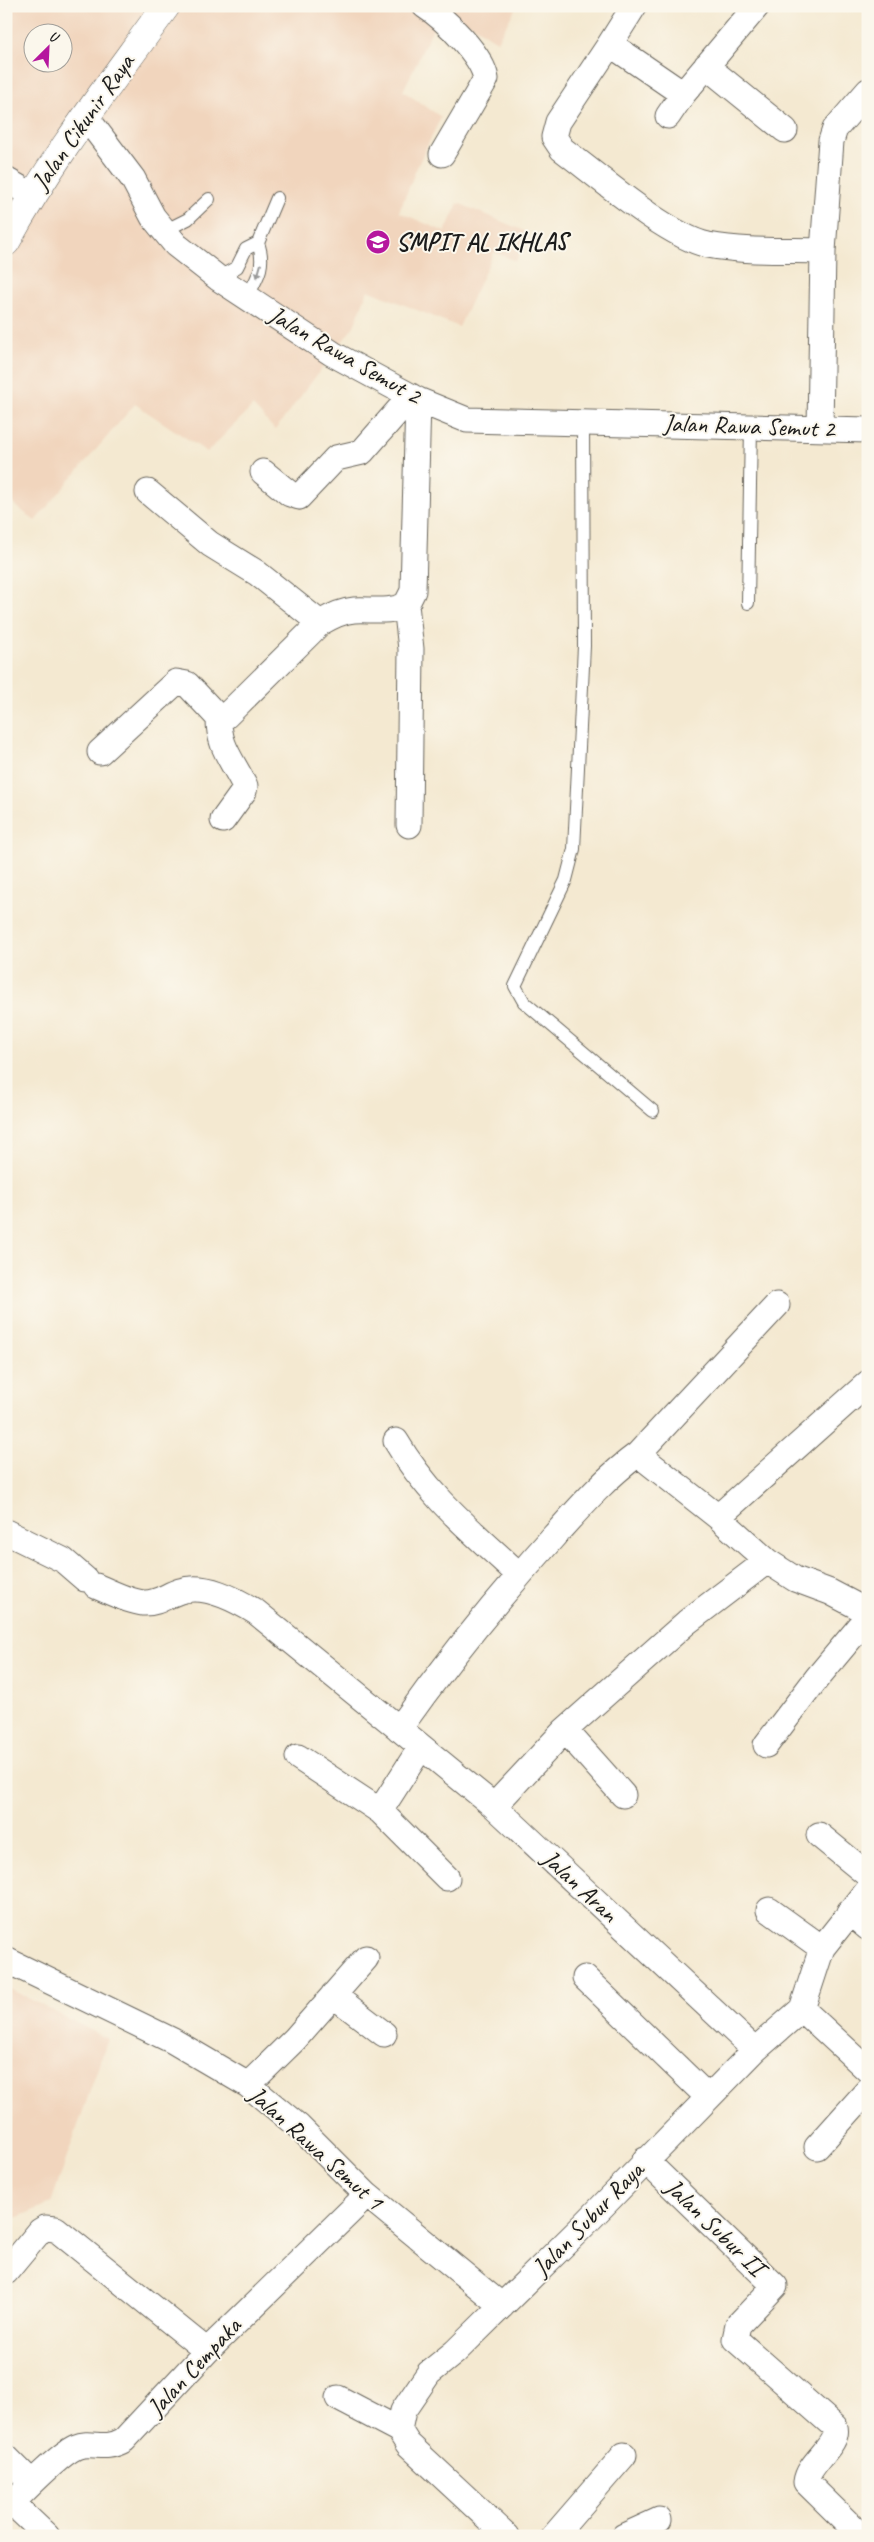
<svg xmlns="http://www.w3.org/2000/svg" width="874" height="2542" viewBox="0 0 874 2542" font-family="Caveat,sans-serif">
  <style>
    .built { fill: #f1d5bd; fill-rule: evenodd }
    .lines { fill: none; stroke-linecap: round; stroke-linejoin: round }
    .service-casing { stroke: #68645b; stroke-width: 14 }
    .minor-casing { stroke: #68645b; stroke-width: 27 }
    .tertiary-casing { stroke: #68645b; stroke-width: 29 }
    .service { stroke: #fff; stroke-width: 12 }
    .minor { stroke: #fff; stroke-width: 25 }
    .tertiary { stroke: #fff; stroke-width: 28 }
    .oneway { fill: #999 }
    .labels { text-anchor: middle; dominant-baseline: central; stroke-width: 4; stroke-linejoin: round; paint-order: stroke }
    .street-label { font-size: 25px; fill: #1c1c1c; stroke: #fbf7ec }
    .poi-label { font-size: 25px; font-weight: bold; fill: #1c1c1c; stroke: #fbf7ec; text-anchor: start }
  </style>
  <rect width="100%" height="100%" fill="#fbf7ec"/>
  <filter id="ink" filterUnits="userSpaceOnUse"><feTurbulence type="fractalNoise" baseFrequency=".02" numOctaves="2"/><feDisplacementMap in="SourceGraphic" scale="10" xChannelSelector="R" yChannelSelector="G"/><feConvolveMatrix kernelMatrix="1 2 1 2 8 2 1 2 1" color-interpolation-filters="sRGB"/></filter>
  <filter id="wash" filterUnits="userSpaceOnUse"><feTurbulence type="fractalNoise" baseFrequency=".0096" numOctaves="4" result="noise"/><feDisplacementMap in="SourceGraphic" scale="20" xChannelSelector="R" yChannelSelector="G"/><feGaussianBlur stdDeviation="1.12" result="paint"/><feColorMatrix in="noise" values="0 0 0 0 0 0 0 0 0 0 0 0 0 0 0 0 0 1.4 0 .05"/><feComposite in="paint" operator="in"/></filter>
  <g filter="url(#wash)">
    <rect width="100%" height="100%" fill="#f4e9d1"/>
    <path class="built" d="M 6,6 L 517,6 L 497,41 L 443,7 L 403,91 L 441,117 L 417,167 L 399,212 L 445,232 L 458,203 L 529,233 L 516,261 L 494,252 L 459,327 L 368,290 L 354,326 L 275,430 L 253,406 L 207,452 L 135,404 L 35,521 L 6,498 ZM 32,32 L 62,32 L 62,62 L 32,62 Z
      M 6,1987 L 108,2039 L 51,2203 L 6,2222 Z"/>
  </g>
  <g filter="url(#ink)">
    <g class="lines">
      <defs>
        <path id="service" d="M 164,231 L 188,219 L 209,199
          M 218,278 L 237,267 L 246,249 L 258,243 L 277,198
          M 247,297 C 258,277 266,265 258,243
          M 583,422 L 584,646 L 574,849 L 566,880 L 515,986 L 524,1002 L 653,1111
          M 748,603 L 751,426"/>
        <path id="minor" d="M 425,6 C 444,18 483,56 486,79 L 442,154
          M 634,6 L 610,44 L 683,94
          M 610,44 L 558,122 L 554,137 L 562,149 C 598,176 667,236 708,245 C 745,252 785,250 823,251
          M 706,66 L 785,130
          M 668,116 L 683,94 L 757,6
          M 86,117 L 133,179 L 153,217 L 176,245 L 218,278 L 333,354 L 418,400 L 467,420 L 868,430
          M 6,180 L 32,195
          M 820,428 L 823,251 L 831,141 L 835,129 L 868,91
          M 263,472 L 290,494 L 299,497 L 336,458 L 362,452 L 411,396
          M 148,492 L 210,544 L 257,573 L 320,623
          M 406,605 L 411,649 L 409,825
          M 219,716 C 218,747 232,759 245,786 L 244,791 L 223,820
          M 100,752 L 176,682 L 187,684 L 216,715 L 226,716 L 320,623 C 330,617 341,611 354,610 C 371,609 390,613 406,605 L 413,591 L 418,400
          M 396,1441 C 428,1496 472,1531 518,1574
          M 638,1454 L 777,1305
          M 718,1517 L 868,1383
          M 6,1532 L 63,1560 L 85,1579
          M 96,1586 C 110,1592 127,1601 143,1603 C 157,1604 167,1595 180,1591 C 205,1583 235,1599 256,1612 L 494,1806 L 755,2050
          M 399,1729 C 447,1661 498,1598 554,1536 C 580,1507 605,1478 638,1454 L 718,1517 L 767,1561 L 795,1579 L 830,1592 L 868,1612
          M 565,1730 L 623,1795
          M 766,1745 L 817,1678 L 868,1617
          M 298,1757 L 380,1811 L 421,1747
          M 494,1806 L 565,1730 L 687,1622 L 767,1561
          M 380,1811 L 447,1878
          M 819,1835 L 868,1875
          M 769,1910 L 822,1948
          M 849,1912 L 868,1928
          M 6,1960 L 173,2041 L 248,2085 L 299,2127 L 367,2195 L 502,2306
          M 585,1978 L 708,2097
          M 333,1995 L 384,2034
          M 802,2009 L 868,2070
          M 248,2085 L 295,2039 L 366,1958
          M 817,2147 L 868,2090
          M 645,2160 L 775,2286 L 738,2325 L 735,2339 L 835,2427 C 840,2445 808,2462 806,2482 L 861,2536
          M 6,2272 L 40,2231 L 45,2228 L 56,2229 L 207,2351
          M 338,2398 L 399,2430
          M 6,2457 L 32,2483
          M 12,2503 L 47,2536
          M 6,2509 C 20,2495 59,2454 76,2447 C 92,2440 103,2452 124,2440 L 207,2351 L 367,2195
          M 507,2536 L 408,2444 L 399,2430 L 403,2411 L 429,2373 L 455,2352 L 585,2224 L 755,2050 L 802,2009 L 822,1948 L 868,1890
          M 554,2536 L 624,2455
          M 624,2536 L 659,2520"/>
        <path id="tertiary" d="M 6,242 C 52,158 110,84 166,6"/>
      </defs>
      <use href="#service" class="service-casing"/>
      <use href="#minor" class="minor-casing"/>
      <use href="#tertiary" class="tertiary-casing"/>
      <use href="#service" class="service"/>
      <use href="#minor" class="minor"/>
      <use href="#tertiary" class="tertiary"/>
    </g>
    <defs><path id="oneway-solid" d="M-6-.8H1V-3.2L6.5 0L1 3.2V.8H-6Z" transform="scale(1.25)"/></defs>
    <use class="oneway" href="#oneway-solid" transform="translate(259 271) rotate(106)"/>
  </g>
  <defs>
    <symbol id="school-disc" viewBox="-11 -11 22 22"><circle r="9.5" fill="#b5179e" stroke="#fbf7ec"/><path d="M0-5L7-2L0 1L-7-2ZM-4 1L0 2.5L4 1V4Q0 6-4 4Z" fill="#fff"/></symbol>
  </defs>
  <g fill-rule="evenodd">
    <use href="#school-disc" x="364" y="228" width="28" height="28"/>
  </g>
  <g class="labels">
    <g class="street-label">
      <text transform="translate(83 122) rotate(-55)">Jalan Cikunir Raya</text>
      <text transform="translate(345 355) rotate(30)">Jalan Rawa Semut 2</text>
      <text transform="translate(749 426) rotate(2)">Jalan Rawa Semut 2</text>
      <text transform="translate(580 1886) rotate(43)">Jalan Aran</text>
      <text transform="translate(316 2148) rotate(42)">Jalan Rawa Semut 1</text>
      <text transform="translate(588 2219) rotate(-46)">Jalan Subur Raya</text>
      <text transform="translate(715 2227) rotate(44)">Jalan Subur II</text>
      <text transform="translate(194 2367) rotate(-47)">Jalan Cempaka</text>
    </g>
    <g class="poi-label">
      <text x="396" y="242">SMPIT AL IKHLAS</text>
    </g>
  </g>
  <rect width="874" height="2542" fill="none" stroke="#fbf7ec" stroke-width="25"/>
  <g transform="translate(48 48) rotate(24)"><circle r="24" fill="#fbf7ec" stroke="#a29f99"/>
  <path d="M0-4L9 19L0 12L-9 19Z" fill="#b5179e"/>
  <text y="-8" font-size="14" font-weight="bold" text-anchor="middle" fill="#1c1c1c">U</text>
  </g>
</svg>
